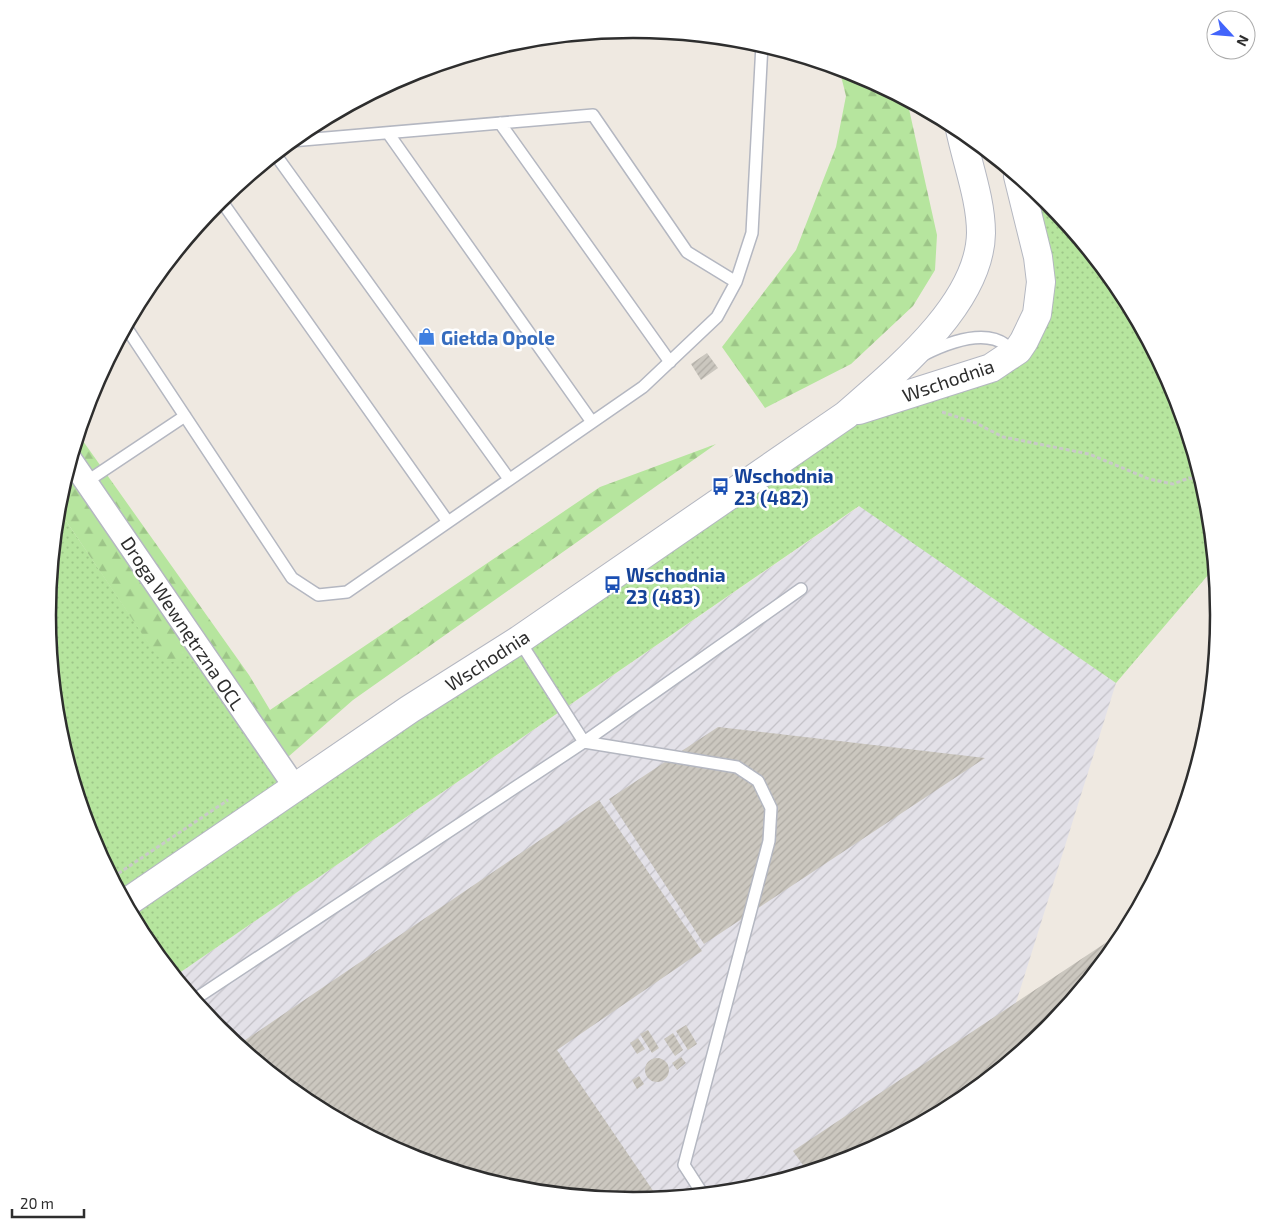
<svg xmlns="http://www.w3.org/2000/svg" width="1266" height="1229" viewBox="0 0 1266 1229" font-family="'Exo 2',sans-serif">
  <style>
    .industrial { fill: url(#industrial-furrows) }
    .grass { fill: url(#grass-dots) }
    .forest { fill: url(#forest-firs) }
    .building { fill: url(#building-hatch) }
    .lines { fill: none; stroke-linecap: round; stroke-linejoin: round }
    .service-casing { stroke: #b4b7c1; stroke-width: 14 }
    .minor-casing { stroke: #b4b7c1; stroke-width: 25 }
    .tertiary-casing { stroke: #b4b7c1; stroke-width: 30 }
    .path { stroke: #c9c9c9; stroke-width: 3; stroke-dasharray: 4 2.5; stroke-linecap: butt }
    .service { stroke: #fff; stroke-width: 11 }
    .minor { stroke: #fff; stroke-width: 22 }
    .tertiary { stroke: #fff; stroke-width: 28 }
    .labels { text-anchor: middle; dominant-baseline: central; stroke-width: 5; stroke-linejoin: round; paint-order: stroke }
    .shop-label { font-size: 19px; font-weight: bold; fill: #366cbe; stroke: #fff; text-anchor: start }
    .street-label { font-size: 19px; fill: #2e2e2e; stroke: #fff }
    .transit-label { font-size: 19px; font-weight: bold; fill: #164399; stroke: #fff; text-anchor: start }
    .rim { fill: none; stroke: #2e2e2e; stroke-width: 2.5 }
  </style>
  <defs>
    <pattern id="industrial-furrows" width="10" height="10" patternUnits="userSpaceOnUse" patternTransform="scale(1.25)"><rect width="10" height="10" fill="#e3e1e8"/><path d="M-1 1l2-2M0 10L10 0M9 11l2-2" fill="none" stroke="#c3c1c7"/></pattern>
    <pattern id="grass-dots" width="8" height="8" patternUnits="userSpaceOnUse" patternTransform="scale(1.25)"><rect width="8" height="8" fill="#b6e59e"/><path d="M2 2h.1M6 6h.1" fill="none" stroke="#9dc588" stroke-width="1.8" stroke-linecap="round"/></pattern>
    <pattern id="forest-firs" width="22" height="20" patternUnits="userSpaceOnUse" patternTransform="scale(1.25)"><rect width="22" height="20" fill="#b6e59e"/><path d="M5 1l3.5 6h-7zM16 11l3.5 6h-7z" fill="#9dc588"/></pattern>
    <pattern id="building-hatch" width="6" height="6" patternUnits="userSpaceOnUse" patternTransform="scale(1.25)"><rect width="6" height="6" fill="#cbc7bf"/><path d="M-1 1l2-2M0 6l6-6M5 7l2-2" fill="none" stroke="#afaba4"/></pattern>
  </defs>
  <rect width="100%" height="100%" fill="#efe9e1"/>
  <path class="industrial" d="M 860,506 L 1116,683 L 994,1073 L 857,1156 L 747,1189 L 633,1200 L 518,1189 L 409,1156 L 307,1101 L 219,1028 L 175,976 Z"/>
  <path class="grass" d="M 1018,176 L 1047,201 L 1120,289 L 1174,391 L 1208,501 L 1214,568 L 1116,683 L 859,506 L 175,976 L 146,940 L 92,838 L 58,729 L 47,614 L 58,509 L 157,655 L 190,633 L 295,786 L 846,415 L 991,368 L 1037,314 Z"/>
  <path class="forest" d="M 839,68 L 857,73 L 907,100 L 937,235 L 935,270 L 913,306 L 851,364 L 765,408 L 722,347 L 796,250 L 836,147 L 846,96 Z
    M 78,434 L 249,675 L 270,710 L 600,487 L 716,444 L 353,700 L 280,764 L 189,634 L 183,660 L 171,662 L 157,656 L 58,509 Z"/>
  <path class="building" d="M 707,353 L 718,368 L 701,380 L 691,364 Z
    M 718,727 L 985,758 L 704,944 L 609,799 Z
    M 599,800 L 702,951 L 557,1050 L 658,1198 L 633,1200 L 518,1189 L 409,1156 L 307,1101 L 238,1045 Z
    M 1125,930 L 1120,940 L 1047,1029 L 958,1102 L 857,1156 L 807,1171 L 793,1151 Z
    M 686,1025 L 697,1044 L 688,1050 L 676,1031 Z
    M 648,1030 L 659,1048 L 652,1053 L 640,1034 Z
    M 673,1033 L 683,1050 L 675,1056 L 664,1039 Z
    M 638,1038 L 645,1049 L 637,1054 L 630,1043 Z
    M 681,1057 L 686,1063 L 677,1070 L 672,1063 Z
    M645 1070a12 12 0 1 1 24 0a12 12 0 1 1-24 0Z
    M 639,1076 L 644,1084 L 637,1089 L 632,1080 Z"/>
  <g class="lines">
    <defs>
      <path id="service" d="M 500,123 L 670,362
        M 388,133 L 592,422
        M 291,141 L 593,115 L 687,252 L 736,282
        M 275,154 L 509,479
        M 220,199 L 448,522
        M 126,327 L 292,578 L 318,595 L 347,592 L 643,387 L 717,317 L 736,282 L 752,233 L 762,44
        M 923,355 C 945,344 983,328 1006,345 L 1005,356
        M 86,482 L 185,416
        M 195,999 L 584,742 L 519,640
        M 702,1193 L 684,1165 L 769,841 L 771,808 L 758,781 L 737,767 L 584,742 L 801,589"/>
      <path id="minor" d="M 71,460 L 295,787"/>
      <path id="tertiary" d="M 859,410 L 991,368 L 1018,350 L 1024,341 L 1037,314 L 1041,282 L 1038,257 L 1018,176
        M 126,903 L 410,709 L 519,640 L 846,415 C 895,372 980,304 981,233 C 981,199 967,163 960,129"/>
    </defs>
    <use href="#service" class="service-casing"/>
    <use href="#minor" class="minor-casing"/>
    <use href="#tertiary" class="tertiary-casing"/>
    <path class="path" d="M 942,412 L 976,423 L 1003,437 L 1089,454 L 1149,479 L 1173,484 L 1189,478 L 1202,481
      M 113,877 L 228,800"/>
    <use href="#service" class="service"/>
    <use href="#minor" class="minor"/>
    <use href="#tertiary" class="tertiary"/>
  </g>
  <defs>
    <symbol id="shop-bare" viewBox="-9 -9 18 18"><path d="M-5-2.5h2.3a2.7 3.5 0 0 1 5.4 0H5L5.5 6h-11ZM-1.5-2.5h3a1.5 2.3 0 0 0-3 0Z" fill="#3f7fe0" stroke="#fff" stroke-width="2.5" paint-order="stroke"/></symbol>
    <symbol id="bus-bare" viewBox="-9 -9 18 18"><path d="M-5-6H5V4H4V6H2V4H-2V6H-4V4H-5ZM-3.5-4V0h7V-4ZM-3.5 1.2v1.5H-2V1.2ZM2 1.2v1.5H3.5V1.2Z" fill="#1a4fb4" stroke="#fff" stroke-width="2.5" paint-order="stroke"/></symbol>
  </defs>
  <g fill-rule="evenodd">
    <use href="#shop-bare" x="414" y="324" width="25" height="25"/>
    <use href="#bus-bare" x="708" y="474" width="25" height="25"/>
    <use href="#bus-bare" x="600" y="572" width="25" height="25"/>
  </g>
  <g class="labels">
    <g class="shop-label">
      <text x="441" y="337">Giełda Opole</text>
    </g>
    <g class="street-label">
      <text transform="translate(948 380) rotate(-19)">Wschodnia</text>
      <text transform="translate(183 623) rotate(56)">Droga Wewnętrzna OCL</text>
      <text transform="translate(487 660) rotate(-33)">Wschodnia</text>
    </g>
    <g class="transit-label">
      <text x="734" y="475">Wschodnia<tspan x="734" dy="22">23 (482)</tspan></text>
      <text x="626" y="574">Wschodnia<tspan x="626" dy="22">23 (483)</tspan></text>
    </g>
  </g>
  <path d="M0 0H1266V1229H0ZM56 615a577 577 0 1 1 1154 0a577 577 0 1 1-1154 0Z" fill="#fff" fill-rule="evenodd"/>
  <path class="rim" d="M56 615a577 577 0 1 1 1154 0a577 577 0 1 1-1154 0Z"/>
  <g transform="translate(1231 35) rotate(116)"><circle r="24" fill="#ffffff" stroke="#ababab"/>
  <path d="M0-4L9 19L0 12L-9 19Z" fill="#4264fb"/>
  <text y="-8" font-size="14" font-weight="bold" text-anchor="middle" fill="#2e2e2e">N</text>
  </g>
  <path d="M12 1209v8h72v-8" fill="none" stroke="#2e2e2e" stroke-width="2.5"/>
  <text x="20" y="1209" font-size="15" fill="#2e2e2e" stroke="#ffffff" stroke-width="4" paint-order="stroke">20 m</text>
</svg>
